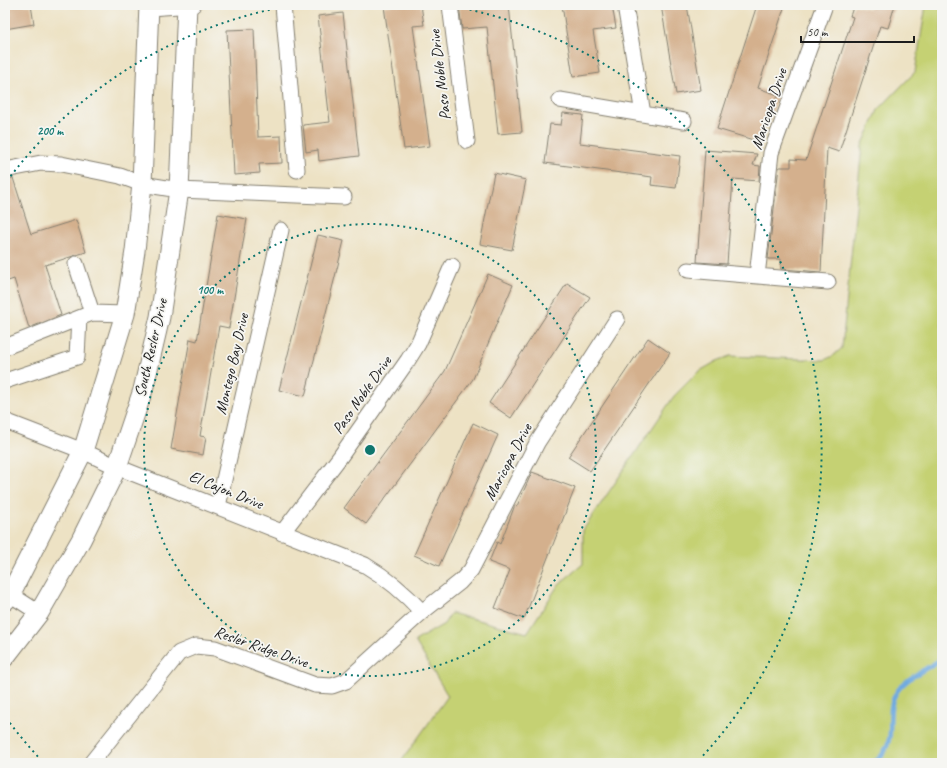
<svg xmlns="http://www.w3.org/2000/svg" width="947" height="768" viewBox="0 0 947 768" font-family="Caveat,sans-serif">
  <style>
    .green { fill: #c5d173; stroke: #707648 }
    .lines { fill: none; stroke-linecap: round; stroke-linejoin: round }
    .stream { stroke: #6faae0; stroke-width: 4.5 }
    .building { fill: #d4b08d }
    .minor-casing { stroke: #847f70; stroke-width: 17 }
    .major-casing { stroke: #847f70; stroke-width: 21 }
    .minor { stroke: #fff; stroke-width: 15 }
    .major { stroke: #fff; stroke-width: 19 }
    .ring { fill: none; stroke: #0f766e; stroke-width: 2; stroke-dasharray: 2 4 }
    .labels { text-anchor: middle; dominant-baseline: central; stroke-width: 3.5; stroke-linejoin: round; paint-order: stroke }
    .street-label { font-size: 16px; fill: #1c1c1c; stroke: #f6f6f2 }
    .centre { fill: #0f766e; stroke: #f6f6f2; stroke-width: 2 }
    .ring-label { font-size: 12px; text-anchor: middle; font-weight: bold; fill: #0f766e; stroke: #f6f6f2; stroke-width: 3.5; stroke-linejoin: round; paint-order: stroke }
  </style>
  <rect width="100%" height="100%" fill="#f6f6f2"/>
  <filter id="ink" filterUnits="userSpaceOnUse"><feTurbulence type="fractalNoise" baseFrequency=".025" numOctaves="2"/><feDisplacementMap in="SourceGraphic" scale="8" xChannelSelector="R" yChannelSelector="G"/><feConvolveMatrix kernelMatrix="1 2 1 2 8 2 1 2 1" color-interpolation-filters="sRGB"/></filter>
  <filter id="wash" filterUnits="userSpaceOnUse"><feTurbulence type="fractalNoise" baseFrequency=".012" numOctaves="4" result="noise"/><feDisplacementMap in="SourceGraphic" scale="16" xChannelSelector="R" yChannelSelector="G"/><feGaussianBlur stdDeviation="0.9" result="paint"/><feColorMatrix in="noise" values="0 0 0 0 0 0 0 0 0 0 0 0 0 0 0 0 0 1.4 0 .05"/><feComposite in="paint" operator="in"/></filter>
  <g filter="url(#wash)">
    <rect width="100%" height="100%" fill="#ede2c4"/>
    <path class="green" d="M 926,5 L 942,5 L 942,763 L 400,763 L 448,696 L 415,641 L 444,624 L 451,613 L 527,633 L 559,584 L 583,564 L 583,530 L 674,396 L 698,372 L 717,361 L 730,356 L 824,360 L 833,356 L 842,348 L 862,146 L 878,110 L 915,72 Z"/>
    <g class="lines">
      <path class="stream" d="M 873,763 C 877,760 882,756 884,752 C 896,734 885,711 896,693 C 907,676 927,670 942,658"/>
    </g>
    <g id="blocks">
      <path class="building" d="M 5,5 L 31,5 L 34,24 L 5,29 Z
        M 394,5 L 421,5 L 424,25 L 413,26 L 430,146 L 404,149 L 384,6 Z
        M 459,5 L 509,5 L 522,132 L 498,134 L 487,27 L 462,29 Z
        M 562,5 L 612,5 L 616,28 L 593,31 L 600,73 L 573,77 Z
        M 661,5 L 687,5 L 701,90 L 676,94 Z
        M 757,5 L 785,5 L 758,88 L 778,95 L 769,125 L 766,124 L 760,142 L 717,129 Z
        M 854,5 L 869,9 L 871,5 L 895,5 L 888,28 L 880,26 L 839,152 L 827,148 L 821,272 L 781,269 L 781,259 L 768,259 L 779,167 L 791,167 L 791,159 L 806,160 L 853,17 L 850,16 Z
        M 343,13 L 359,156 L 319,161 L 318,150 L 306,152 L 303,125 L 330,122 L 318,16 Z
        M 254,29 L 258,137 L 281,136 L 282,163 L 259,164 L 260,173 L 234,175 L 227,30 Z
        M 563,113 L 583,115 L 580,143 L 680,156 L 676,188 L 651,185 L 652,177 L 545,163 L 550,124 L 561,125 Z
        M 705,150 L 757,154 L 753,165 L 760,166 L 759,181 L 733,179 L 727,264 L 697,262 Z
        M 494,173 L 526,180 L 512,250 L 480,244 Z
        M 13,178 L 31,234 L 76,220 L 86,252 L 45,265 L 61,315 L 29,328 L 14,279 L 5,282 L 5,179 Z
        M 218,214 L 247,219 L 229,328 L 219,326 L 200,436 L 206,437 L 203,455 L 171,449 L 190,339 L 197,341 Z
        M 318,235 L 344,241 L 305,396 L 279,390 Z
        M 488,274 L 513,285 L 473,379 L 366,524 L 344,508 L 445,371 Z
        M 567,283 L 590,297 L 511,418 L 489,403 Z
        M 648,338 L 670,353 L 590,471 L 568,457 Z
        M 473,423 L 498,435 L 439,566 L 414,555 Z
        M 532,472 L 575,488 L 524,619 L 495,608 L 510,570 L 489,562 L 497,542 L 500,544 L 515,505 L 517,506 Z"/>
    </g>
  </g>
  <g filter="url(#ink)">
    <use href="#blocks" fill-opacity="0" stroke="#847f70" stroke-width="1"/>
    <g class="lines">
      <defs>
        <path id="minor" d="M 283,5 L 297,170
          M 450,5 L 467,141
          M 625,5 L 643,114
          M 149,8 L 193,5
          M 560,100 L 684,121
          M 5,170 L 41,163 L 61,164 L 120,176 L 142,184 L 179,190 L 344,197
          M 76,264 L 92,313
          M 688,270 L 828,282
          M 757,276 L 771,153 L 825,5
          M 5,347 L 92,313 L 125,314
          M 5,381 L 77,357 L 79,318
          M 5,421 L 83,451 L 117,467 L 365,565 C 387,578 405,593 422,612
          M 218,506 L 281,230
          M 282,533 L 340,457 L 408,360 L 418,344 L 452,266
          M 5,591 L 39,613
          M 91,763 L 179,653 L 196,646 L 215,648 L 315,685 L 332,686 L 346,681 L 422,612 L 460,582 L 471,570 L 537,443 L 617,319"/>
        <path id="major" d="M 5,601 L 10,595 L 83,451 L 125,314 L 135,251 L 142,184 L 149,5
          M 5,657 L 39,613 L 81,540 L 117,467 L 143,390 L 160,317 L 179,190 L 187,5"/>
      </defs>
      <use href="#minor" class="minor-casing"/>
      <use href="#major" class="major-casing"/>
      <use href="#minor" class="minor"/>
      <use href="#major" class="major"/>
    </g>
  </g>
  <g class="ring">
    <circle cx="370" cy="450" r="226"/>
    <path d="M42 761A452 452 0 0 1 7 719M7 181A452 452 0 0 1 288 6M452 6A452 452 0 0 1 698 761"/>
  </g>
  <g class="labels">
    <g class="street-label">
      <text transform="translate(440 75) rotate(-97)">Paso Noble Drive</text>
      <text transform="translate(769 109) rotate(-72)">Maricopa Drive</text>
      <text transform="translate(151 348) rotate(-77)">South Resler Drive</text>
      <text transform="translate(232 364) rotate(-77)">Montego Bay Drive</text>
      <text transform="translate(362 395) rotate(-55)">Paso Noble Drive</text>
      <text transform="translate(508 462) rotate(-62)">Maricopa Drive</text>
      <text transform="translate(226 490) rotate(22)">El Cajon Drive</text>
      <text transform="translate(261 647) rotate(19)">Resler Ridge Drive</text>
    </g>
  </g>
  <circle cx="370" cy="450" r="6" class="centre"/>
  <g class="ring-label">
    <text x="50" y="135">200 m</text>
    <text x="210" y="294">100 m</text>
  </g>
  <rect width="947" height="768" fill="none" stroke="#f6f6f2" stroke-width="20"/>
  <path d="M801 36v6h113v-6" fill="none" stroke="#1c1c1c" stroke-width="2"/>
  <text x="807" y="36" font-size="12" fill="#1c1c1c" stroke="#f6f6f2" stroke-width="3" paint-order="stroke">50 m</text>
</svg>
